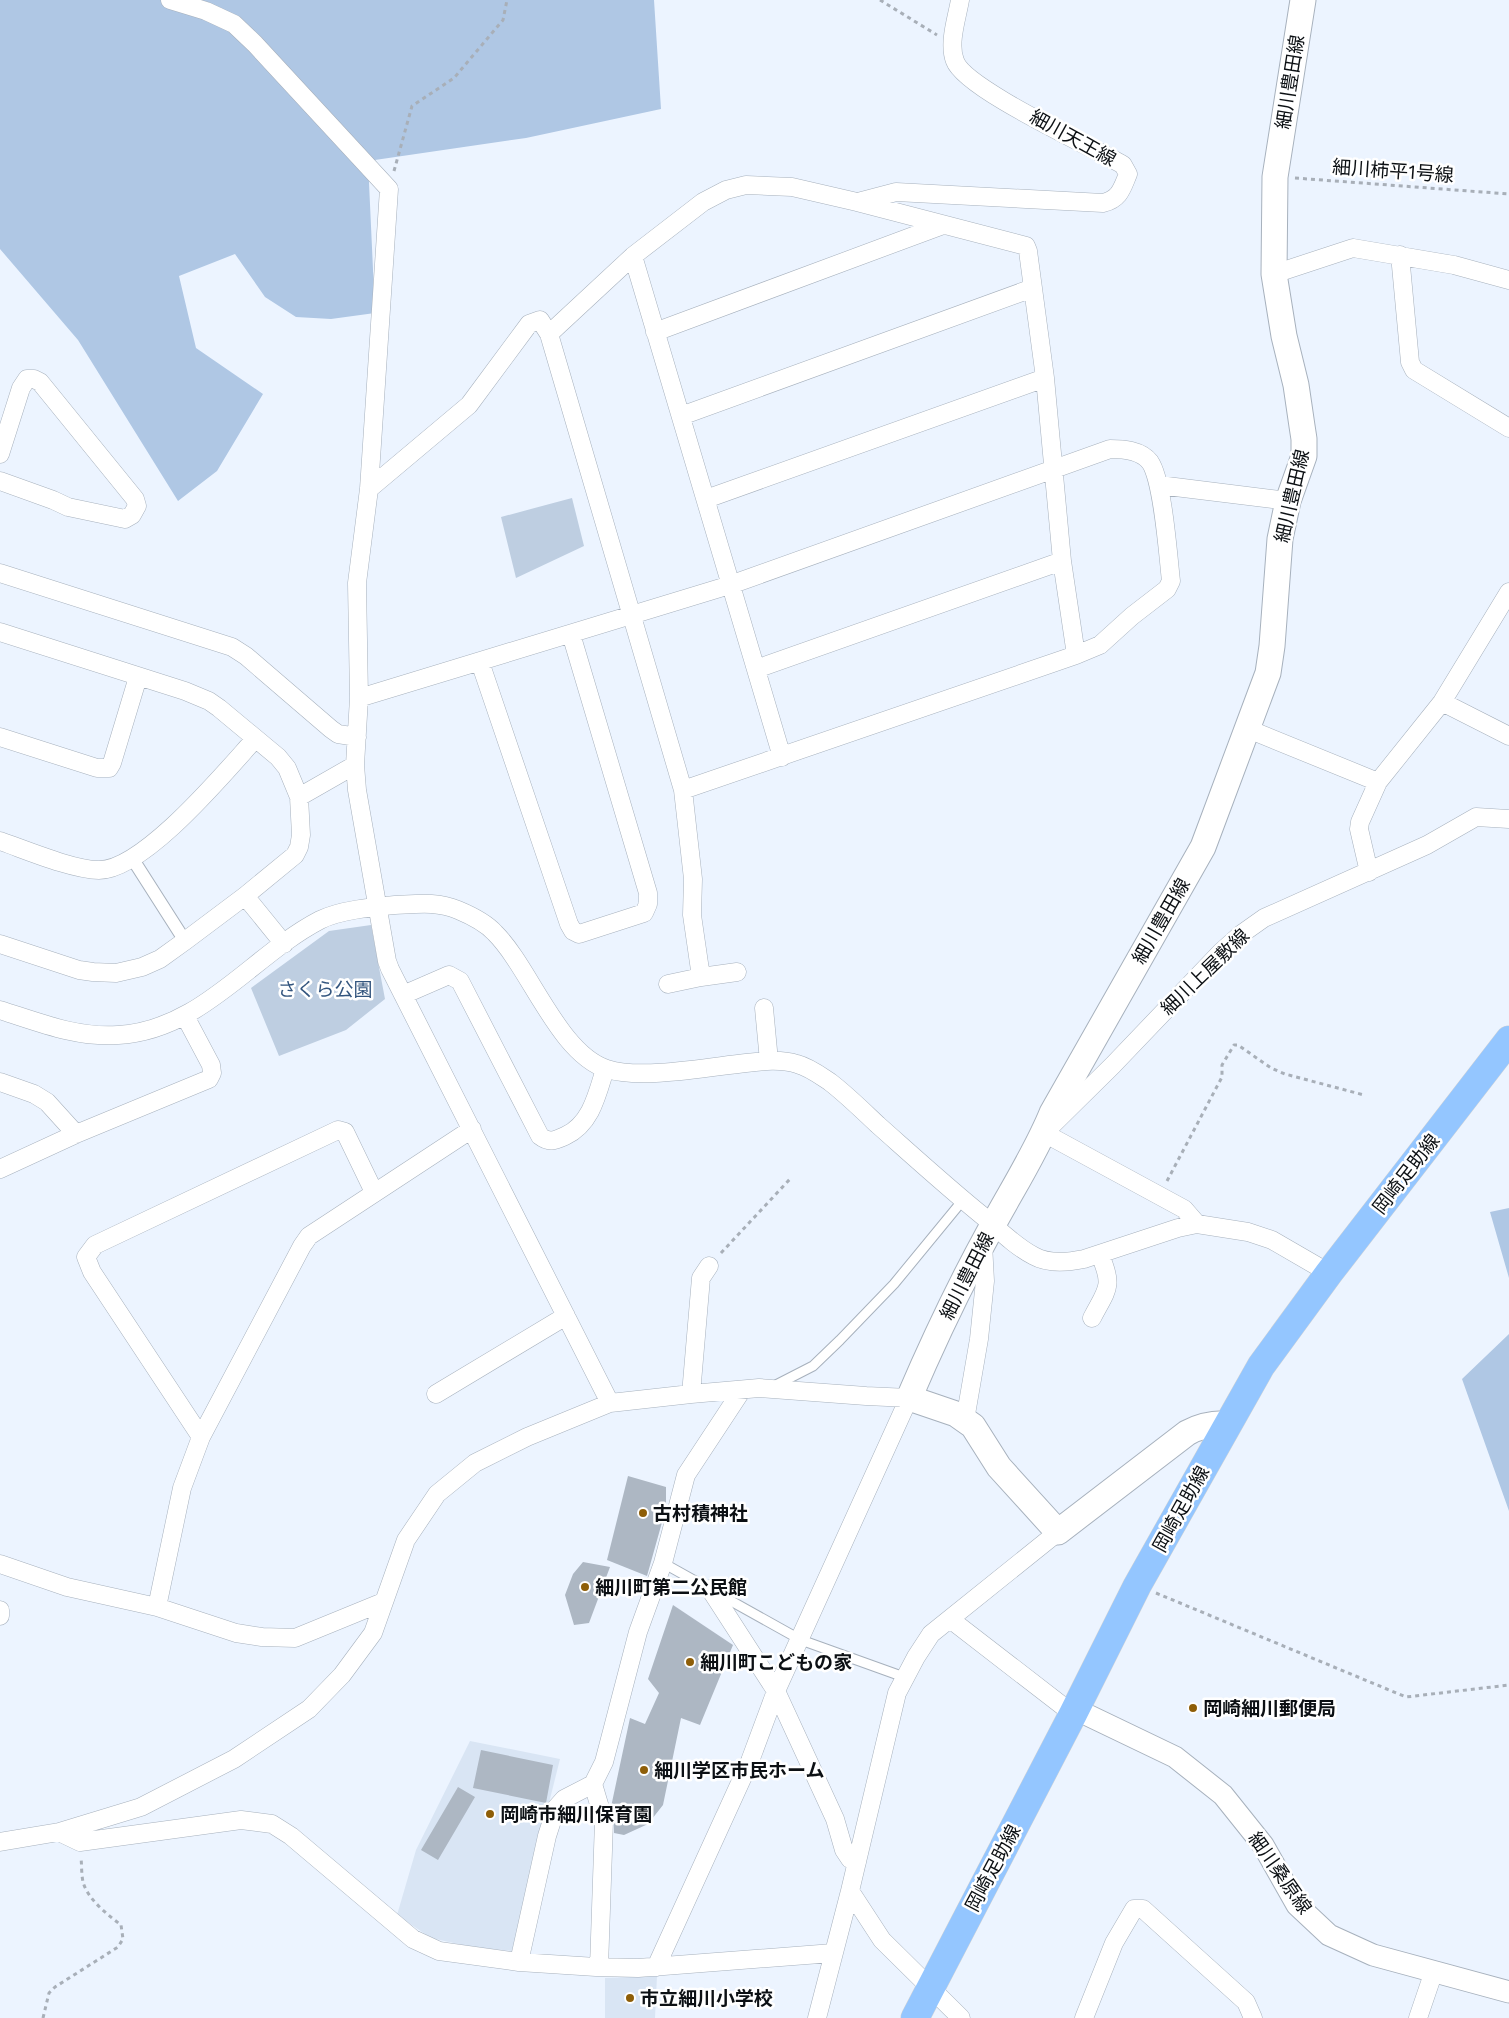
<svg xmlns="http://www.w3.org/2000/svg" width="1509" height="2018" viewBox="0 0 1509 2018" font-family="Figtree,'Noto Sans JP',sans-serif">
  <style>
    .built { fill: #d9e5f4 }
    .green { fill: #becee1 }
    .forest { fill: #afc7e4 }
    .building { fill: #adb7c3 }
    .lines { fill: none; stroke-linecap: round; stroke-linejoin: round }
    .service-casing { stroke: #a7b1bd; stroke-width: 11 }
    .pedestrian-casing { stroke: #a7b1bd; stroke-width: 14 }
    .minor-casing { stroke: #a7b1bd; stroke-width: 19 }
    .tertiary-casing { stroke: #a7b1bd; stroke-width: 23 }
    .secondary-casing { stroke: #a7b1bd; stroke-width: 27 }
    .primary-casing { stroke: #d3d4d5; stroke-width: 29 }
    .path { stroke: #a8afb8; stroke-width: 3; stroke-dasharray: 4 4; stroke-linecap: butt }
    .service { stroke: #fff; stroke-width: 9 }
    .pedestrian { stroke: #fff; stroke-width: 12 }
    .minor { stroke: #fff; stroke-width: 18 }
    .tertiary { stroke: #fff; stroke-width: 21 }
    .secondary { stroke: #fff; stroke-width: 25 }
    .primary { stroke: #94c6ff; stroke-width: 28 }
    .poi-dot { fill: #8e5e08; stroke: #fff; stroke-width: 2 }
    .labels { text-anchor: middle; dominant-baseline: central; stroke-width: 5; stroke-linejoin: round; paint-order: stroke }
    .street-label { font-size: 19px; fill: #0c1014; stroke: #fff }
    .park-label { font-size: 19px; fill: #33557e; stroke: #fff }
    .poi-label { font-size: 19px; font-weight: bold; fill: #0c1014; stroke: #fff; text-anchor: start }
  </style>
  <rect width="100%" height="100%" fill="#ecf4ff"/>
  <path class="built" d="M 470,1741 L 560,1759 L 512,1951 L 472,1947 L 431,1938 L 397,1915 L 416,1850 Z
    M 657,1976 L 655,2018 L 605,2018 L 605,1978 Z"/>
  <path class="green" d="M 572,498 L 584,546 L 516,578 L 501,517 Z
    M 371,925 L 385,999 L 346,1030 L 279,1056 L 251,988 L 329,931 Z"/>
  <path class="forest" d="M 0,0 L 654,0 L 661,109 L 526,138 L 368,161 L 375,313 L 331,319 L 296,317 L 265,297 L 235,254 L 179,276 L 196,348 L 263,394 L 217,471 L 178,501 L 78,340 L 0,249 Z
    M 1509,1208 L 1509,1278 L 1490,1212 Z
    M 1509,1334 L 1509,1511 L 1462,1379 Z"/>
  <path class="building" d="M 628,1476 L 666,1487 L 666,1508 L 647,1576 L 607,1560 Z
    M 583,1562 L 610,1567 L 589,1623 L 574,1625 L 565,1595 L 573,1574 Z
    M 673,1605 L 733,1645 L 700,1725 L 681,1718 L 663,1805 L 648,1824 L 624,1835 L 614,1833 L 614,1818 L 611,1807 L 630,1718 L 645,1724 L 659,1693 L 648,1679 Z
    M 481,1750 L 553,1765 L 546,1803 L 473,1788 Z
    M 458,1787 L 475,1797 L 438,1860 L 421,1850 Z"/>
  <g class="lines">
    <defs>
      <path id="service" d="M 774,1386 L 813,1366 L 840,1340 L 894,1284 L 963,1200
        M 663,1563 L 801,1640 L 904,1677"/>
      <path id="pedestrian" d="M 132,858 L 185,941"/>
      <path id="minor" d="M 170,0 L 206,11 L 234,24 L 255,44 L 389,189 L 369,489 L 357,583 L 359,698 L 355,765 L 357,790 L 387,961 L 390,969 L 610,1403
        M 858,202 L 896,192 L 1103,203 C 1120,199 1122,188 1128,174 L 1123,165 C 1091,146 965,89 955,61 C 948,43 957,18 960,0
        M 1400,255 L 1410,362 L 1414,370 L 1509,428
        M 633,256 L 782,757
        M 1274,274 L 1353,248 L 1454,265 L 1509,280
        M 655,332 L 943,225
        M 549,334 L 633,256 L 703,202 L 726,190 L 746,185 L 792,187 L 857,202 L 1026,246 L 1028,251 L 1045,378 L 1062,561 L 1076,655
        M 681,416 L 1033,288
        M 0,454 L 21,388 L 27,379 L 34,379 L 40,382 L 135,499 L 137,506 L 132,515 L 125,519 L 68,507 L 53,500 L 0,481
        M 1159,485 L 1288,501
        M 369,489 L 469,405 L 529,324 L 540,320 L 549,334 L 683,790 L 693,879 L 692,915 L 701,977
        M 706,499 L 1045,378
        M 0,573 L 232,647 L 246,656 L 331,729 L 338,734 L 357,737
        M 0,632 L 185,691 L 209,701 L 219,708 L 278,757 L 287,768 L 299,797 L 301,835 L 299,847 L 295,855 L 245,896 L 185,941 L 160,959 L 142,967 L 116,973 L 93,972 L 79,970 L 0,944
        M 480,662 L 569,924 L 573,931 L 579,934 L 644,913 L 648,904 L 648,893 L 571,634
        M 756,669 L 1062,561
        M 359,698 L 730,585 L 1110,449 C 1123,449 1141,450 1150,462 C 1163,481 1168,555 1171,581 L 1167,589 L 1132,616 L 1100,645 L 1076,655 L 683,790
        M 1442,702 L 1509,736
        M 1248,729 L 1378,782
        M 0,737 L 97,768 L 109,768 L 112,763 L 138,677
        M 299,797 L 355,765
        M 0,841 C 26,850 73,870 99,870 C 144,870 225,772 255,739
        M 1369,872 L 1359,829 L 1360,822 L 1378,782 L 1442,702 L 1509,592
        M 245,896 L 284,944
        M 668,984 L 701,977 L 737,972
        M 403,995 L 449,975 L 460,981 L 540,1136 C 549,1143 554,1141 565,1136 C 591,1124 597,1095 605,1069
        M 764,1008 L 769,1061
        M 0,1010 C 38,1022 77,1038 118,1035 C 202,1030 251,956 320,920 C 340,910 373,907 395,905 C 417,904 437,901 458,910 C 470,915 486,923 495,933 C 530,968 559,1054 607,1069 C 641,1080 709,1067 746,1063 C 763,1061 781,1059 797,1064 C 809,1067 821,1076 830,1082 C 847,1095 863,1111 878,1125 C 913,1156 948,1188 984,1217 C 999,1230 1016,1247 1034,1256 C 1048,1264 1069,1262 1084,1259 L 1178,1228 L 1197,1224 L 1248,1232 L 1272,1240 L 1329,1273
        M 0,1082 L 34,1094 L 47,1102 L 76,1134
        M 0,1169 L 76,1134 L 209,1079 L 212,1073 L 211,1065 L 185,1016
        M 1197,1224 L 1184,1209 L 1044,1133 L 1113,1065 L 1221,952 L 1240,935 L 1264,918 L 1427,845 L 1476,817 L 1509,819
        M 1092,1318 C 1107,1289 1114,1287 1100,1255
        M 436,1394 L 566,1316
        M 691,1394 L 701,1278 L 709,1266
        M 965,1420 L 979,1339 L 985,1281 L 983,1244
        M 201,1437 L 92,1272 L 86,1257 L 95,1245 L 338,1130 L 345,1132 L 374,1192
        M 0,1564 L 67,1587 L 157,1607 L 236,1633 L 262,1637 L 295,1638 L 383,1602
        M 710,1589 L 776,1691 L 835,1819 L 844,1850 L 850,1859 L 857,1862
        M 157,1607 L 182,1488 L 201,1437 L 302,1246 L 309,1236 L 472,1129
        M 0,1610 L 0,1616
        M 950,1619 L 1073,1714
        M 593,1784 L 604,1821 L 599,1967
        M 59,1832 L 80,1842 L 241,1820 L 272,1824 L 291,1836 L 413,1939 L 439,1951 L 519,1962 L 596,1967 L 638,1968 L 833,1953
        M 0,1842 L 59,1832 L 141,1807 L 234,1759 L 309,1709 L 342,1675 L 373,1633 L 406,1540 L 437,1494 L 475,1463 L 527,1437 L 610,1403 L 691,1394 L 759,1388 L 866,1396 L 909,1398 L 776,1691 L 750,1761 L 656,1967
        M 850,1891 L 882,1940 L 961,2018
        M 519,1962 L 547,1836 L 556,1808 L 564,1799 L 593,1784 L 604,1762 L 638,1632 L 663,1563 L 686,1475 L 742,1390
        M 817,2018 L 850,1891 L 897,1693 L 916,1657 L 931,1634 L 1058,1532
        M 1084,2018 L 1114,1943 L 1134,1909 L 1143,1909 L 1246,2002 L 1253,2018
        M 1418,2018 L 1434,1971"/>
      <path id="tertiary" d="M 1075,1709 L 1175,1757 L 1223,1795 L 1263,1845 L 1297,1905 L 1329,1935 L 1373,1955 L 1509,1992"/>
      <path id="secondary" d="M 1228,1424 C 1213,1423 1200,1426 1187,1433 L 1058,1532 L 999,1467 L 973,1426 L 956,1414 L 909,1398 C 933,1342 959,1287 988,1234 C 1009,1194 1035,1155 1052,1113 L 1203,847 L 1268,673 L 1272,646 L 1280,539 L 1288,501 L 1304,456 L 1304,439 L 1302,426 L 1296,385 L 1284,336 L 1274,274 L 1275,177 L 1303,0"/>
      <path id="primary" d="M 915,2018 L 1073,1714 L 1137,1586 L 1261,1366 L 1329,1273 L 1509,1040"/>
    </defs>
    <use href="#service" class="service-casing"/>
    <use href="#pedestrian" class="pedestrian-casing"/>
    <use href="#minor" class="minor-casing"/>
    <use href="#tertiary" class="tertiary-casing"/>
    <use href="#secondary" class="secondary-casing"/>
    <use href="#primary" class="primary-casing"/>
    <path class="path" d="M 880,0 L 937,35
      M 394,171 L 412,106 L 454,78 L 503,20 L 507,0
      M 1295,178 L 1509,194
      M 1167,1181 L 1222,1077 L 1222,1065 L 1234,1045 L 1238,1045 L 1271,1068 L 1285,1074 L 1364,1095
      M 721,1253 L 790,1179
      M 1156,1593 L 1406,1697 L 1509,1685
      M 43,2018 L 49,1993 L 55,1987 L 118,1947 L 123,1939 L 121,1925 C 108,1915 90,1901 84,1885 C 81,1877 82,1866 81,1858"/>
    <use href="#service" class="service"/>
    <use href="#pedestrian" class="pedestrian"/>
    <use href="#minor" class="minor"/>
    <use href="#tertiary" class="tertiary"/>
    <use href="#secondary" class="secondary"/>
    <use href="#primary" class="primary"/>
  </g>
  <g class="poi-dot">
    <circle cx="643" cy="1513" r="5"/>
    <circle cx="585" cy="1587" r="5"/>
    <circle cx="690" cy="1662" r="5"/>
    <circle cx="1193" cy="1708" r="5"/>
    <circle cx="644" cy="1770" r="5"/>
    <circle cx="490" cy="1814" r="5"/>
    <circle cx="630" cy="1998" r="5"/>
  </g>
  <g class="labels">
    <g class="street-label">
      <text transform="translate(1290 82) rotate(-81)">細川豊田線</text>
      <text transform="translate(1073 138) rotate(29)">細川天王線</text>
      <text transform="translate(1393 171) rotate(4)">細川柿平1号線</text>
      <text transform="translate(1292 496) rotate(-77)">細川豊田線</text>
      <text transform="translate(1161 921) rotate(-60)">細川豊田線</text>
      <text transform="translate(1205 972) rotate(-44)">細川上屋敷線</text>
      <text transform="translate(1406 1174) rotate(-52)">岡崎足助線</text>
      <text transform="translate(967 1276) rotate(-63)">細川豊田線</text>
      <text transform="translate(1181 1509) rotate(-61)">岡崎足助線</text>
      <text transform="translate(993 1868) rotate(-62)">岡崎足助線</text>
      <text transform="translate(1280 1873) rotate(55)">細川桑原線</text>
    </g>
    <g class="park-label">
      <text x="325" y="989">さくら公園</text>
    </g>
    <g class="poi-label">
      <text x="653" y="1513">古村積神社</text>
      <text x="595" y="1587">細川町第二公民館</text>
      <text x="700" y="1662">細川町こどもの家</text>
      <text x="1203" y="1708">岡崎細川郵便局</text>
      <text x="654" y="1770">細川学区市民ホーム</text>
      <text x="500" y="1814">岡崎市細川保育園</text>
      <text x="640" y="1998">市立細川小学校</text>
    </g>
  </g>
</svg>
